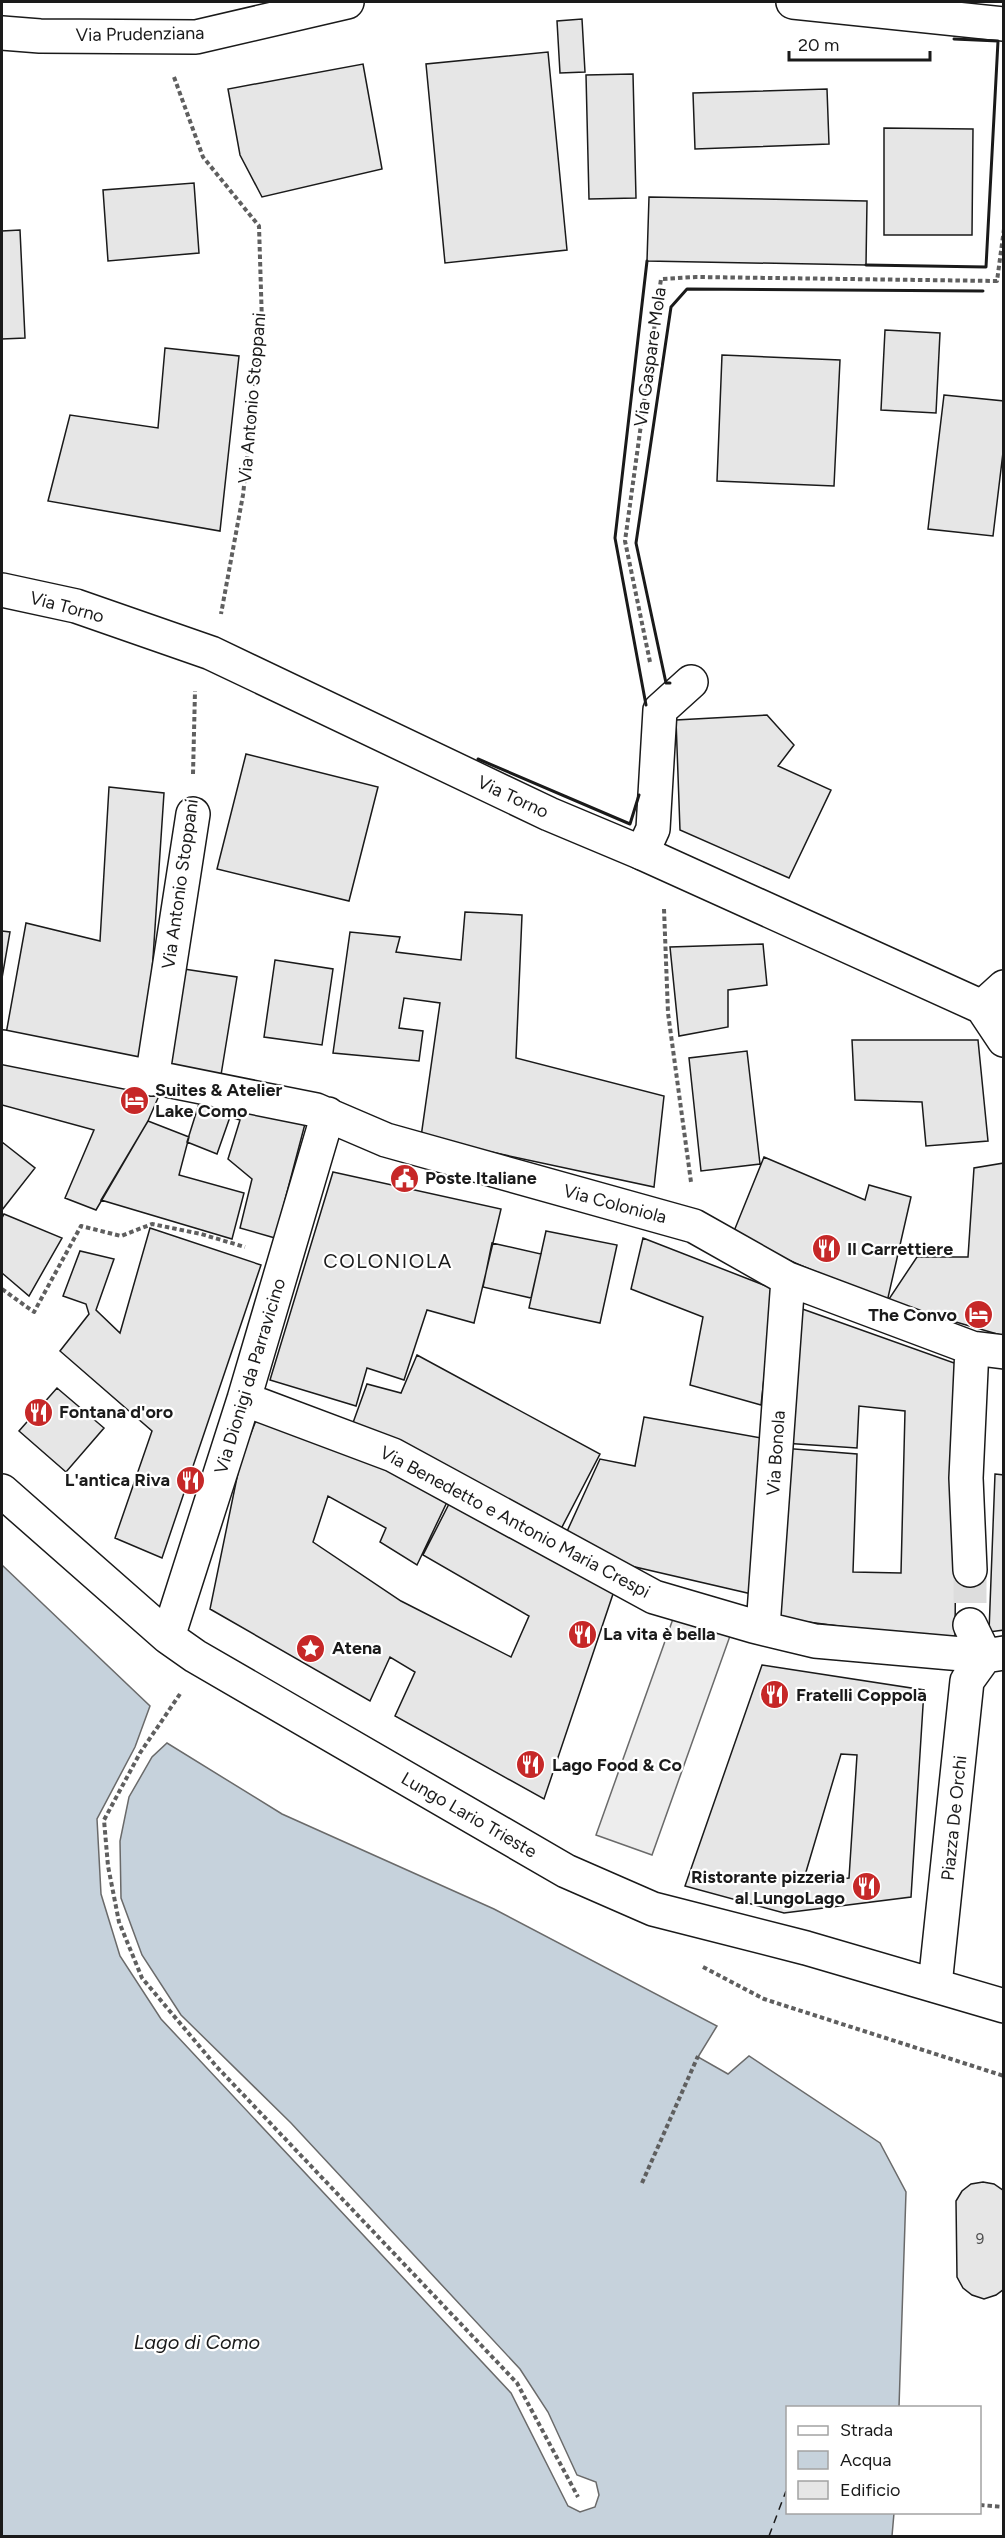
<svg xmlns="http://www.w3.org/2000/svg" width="1005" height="2538" viewBox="0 0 1005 2538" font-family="Figtree,sans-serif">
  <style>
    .parking { fill: #ededed; stroke: #6a6a6a; stroke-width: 1.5 }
    .water { fill: #c6d2dc; stroke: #6a6a6a; stroke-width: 1.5 }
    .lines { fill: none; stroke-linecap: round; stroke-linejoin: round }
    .ferry { stroke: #1a1a1a; stroke-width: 1.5; stroke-dasharray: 8 6; stroke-linecap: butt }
    .building { fill: #e6e6e6; stroke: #1a1a1a; stroke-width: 1.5; fill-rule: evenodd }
    .minor-tunnel { stroke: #ddd; stroke-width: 33; stroke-dasharray: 33 16; stroke-linecap: butt }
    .minor-casing { stroke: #1a1a1a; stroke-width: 36 }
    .major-casing { stroke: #1a1a1a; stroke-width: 36 }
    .path { stroke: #5f5f5f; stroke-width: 4; stroke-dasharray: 4.5 3; stroke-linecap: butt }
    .minor { stroke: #fff; stroke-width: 33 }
    .major { stroke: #fff; stroke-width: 33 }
    .wall { stroke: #1a1a1a; stroke-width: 3 }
    .labels { text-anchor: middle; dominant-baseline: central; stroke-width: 4.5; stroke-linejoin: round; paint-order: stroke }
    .number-label { font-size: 15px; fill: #4d4d4d }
    .street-label { font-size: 18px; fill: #1a1a1a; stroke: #fff }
    .poi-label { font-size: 18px; font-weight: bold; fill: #1a1a1a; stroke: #fff; text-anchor: start }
    .neighbourhood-label { font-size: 20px; letter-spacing: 1.5px; fill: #1a1a1a; stroke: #fff }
    .water-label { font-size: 20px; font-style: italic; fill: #1a1a1a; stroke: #fff }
  </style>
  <rect width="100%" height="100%" fill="#fff"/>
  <path class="parking" d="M 674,1616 L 730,1636 L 652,1855 L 596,1835 Z"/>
  <path class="water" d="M 2,1565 L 150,1706 L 135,1747 L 97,1819 L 101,1894 L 120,1956 L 161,2019 L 511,2393 L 568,2506 L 580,2512 L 595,2507 L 599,2495 L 596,2482 L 577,2475 L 548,2412 L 520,2369 L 291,2123 L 181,2015 L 142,1955 L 121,1898 L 120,1841 L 129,1797 L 152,1757 L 167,1743 L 282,1814 L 494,1909 L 717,2026 L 698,2057 L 728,2074 L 749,2056 L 880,2143 L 906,2192 L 899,2407 L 788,2408 L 788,2512 L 894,2513 L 892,2536 L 2,2536 Z"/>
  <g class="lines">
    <path class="ferry" d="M 769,2536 L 786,2491"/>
  </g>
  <path class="building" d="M 582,19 L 585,72 L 560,73 L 557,21 Z
    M 548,52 L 567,250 L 445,263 L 426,64 Z
    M 363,64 L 382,169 L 262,197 L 240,155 L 228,89 Z
    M 633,74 L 636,198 L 589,199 L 586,75 Z
    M 827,89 L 829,144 L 695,149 L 693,93 Z
    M 884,128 L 973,129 L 972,235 L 884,235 Z
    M 194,183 L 199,253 L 108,261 L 103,190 Z
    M 649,197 L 867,201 L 866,265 L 647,261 Z
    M 20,230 L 25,338 L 2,339 L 2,231 Z
    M 885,330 L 940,333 L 936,413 L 881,410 Z
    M 165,348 L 239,356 L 220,531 L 48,501 L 70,415 L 158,428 Z
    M 722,355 L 840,360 L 834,486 L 717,481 Z
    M 944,395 L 1004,401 L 1004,444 L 993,536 L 928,529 Z
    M 767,715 L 794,745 L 778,766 L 831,790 L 789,878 L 680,830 L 676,720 Z
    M 246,754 L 378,787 L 349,901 L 217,869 Z
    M 109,787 L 164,793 L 146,1063 L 6,1034 L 26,923 L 100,941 Z
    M 465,912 L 522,915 L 516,1058 L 664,1096 L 654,1187 L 421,1137 L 440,1003 L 404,998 L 399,1028 L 423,1031 L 419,1061 L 333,1053 L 350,932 L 400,937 L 396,952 L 461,960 Z
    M 2,931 L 10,932 L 2,978 Z
    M 763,944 L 767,985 L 728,990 L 728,1027 L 679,1036 L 670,947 Z
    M 275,960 L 333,969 L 322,1045 L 264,1037 Z
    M 177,968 L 237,977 L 221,1075 L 161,1065 Z
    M 852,1040 L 978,1040 L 988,1141 L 926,1146 L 922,1102 L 855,1100 Z
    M 747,1051 L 760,1164 L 701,1171 L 689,1058 Z
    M 2,1054 L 161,1091 L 148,1121 L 96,1210 L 65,1198 L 94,1130 L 2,1105 Z
    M 202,1094 L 306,1120 L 275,1238 L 240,1228 L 252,1179 L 228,1159 L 240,1120 L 230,1117 L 217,1154 L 187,1142 Z
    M 148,1121 L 189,1137 L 179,1175 L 244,1193 L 232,1239 L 101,1200 Z
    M 2,1142 L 35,1168 L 2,1210 Z
    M 764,1157 L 865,1200 L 869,1185 L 911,1197 L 887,1302 L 732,1236 Z
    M 1004,1163 L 1004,1336 L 887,1302 L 917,1257 L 968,1257 L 974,1168 Z
    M 333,1172 L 501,1209 L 474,1323 L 427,1310 L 404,1380 L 367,1368 L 356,1406 L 270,1380 Z
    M 4,1214 L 62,1238 L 29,1296 L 2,1273 L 2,1218 Z
    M 150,1228 L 261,1265 L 162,1558 L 115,1538 L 152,1431 L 60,1351 L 89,1314 L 86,1304 L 63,1296 L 80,1251 L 114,1259 L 96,1310 L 120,1333 Z
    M 546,1231 L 617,1245 L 600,1323 L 529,1308 Z
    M 643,1238 L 774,1289 L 761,1405 L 690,1385 L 703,1317 L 631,1289 Z
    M 492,1243 L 541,1254 L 531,1298 L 483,1287 Z
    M 794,1306 L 957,1364 L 955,1641 L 769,1617 L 782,1448 L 857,1454 L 853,1572 L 901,1573 L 905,1411 L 859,1406 L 857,1448 L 783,1443 Z
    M 417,1355 L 600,1454 L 561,1529 L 350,1431 L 367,1384 L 401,1393 Z
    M 57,1388 L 104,1428 L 66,1472 L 19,1431 Z
    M 644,1417 L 767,1439 L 756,1595 L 618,1563 L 564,1538 L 600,1459 L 635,1466 Z
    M 257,1418 L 386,1467 L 447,1502 L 417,1565 L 380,1542 L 386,1528 L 328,1496 L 313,1542 L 401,1601 L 511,1657 L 529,1616 L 423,1555 L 451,1500 L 615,1588 L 544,1799 L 395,1716 L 415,1672 L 390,1657 L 370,1701 L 210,1609 L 241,1458 Z
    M 995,1474 L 1004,1475 L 1004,1630 L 989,1632 Z
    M 762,1665 L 924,1690 L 911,1897 L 784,1913 L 685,1886 ZM 841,1754 L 857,1755 L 849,1878 L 803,1882 Z
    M 983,2182 L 994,2184 L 1004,2191 L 1004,2289 L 996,2295 L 984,2299 L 972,2295 L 963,2288 L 957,2277 L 956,2201 L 962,2191 L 971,2184 Z"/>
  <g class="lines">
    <path class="minor-tunnel" d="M 970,1570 L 970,1625"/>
    <defs>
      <path id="minor" d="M 793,2 L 1004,24
        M 2,33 L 40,36 L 196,37 L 347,2
        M 642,853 L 653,829 L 660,710 L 691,682
        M 982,1007 L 1004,987
        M 2,1047 L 316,1110 L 386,1140 L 694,1226 L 788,1279 L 972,1348 L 1004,1352
        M 152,1079 L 193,814
        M 244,1399 L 393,1455 L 654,1597 L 753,1626 L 815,1641 L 985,1656 L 1004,1653
        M 2,1491 L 168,1637 L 195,1656 L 566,1871 L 653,1909 L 806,1948 L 1004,2006
        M 970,1570 L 966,1478 L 972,1348
        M 970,1625 L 985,1656
        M 763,1627 L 788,1279
        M 168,1637 L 244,1399 L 328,1114
        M 935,1985 L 967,1681 L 985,1656"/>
      <path id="major" d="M 2,590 L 76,606 L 211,653 L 549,814 L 642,853 L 982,1007 L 1004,1040"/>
    </defs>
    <use href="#minor" class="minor-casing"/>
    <use href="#major" class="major-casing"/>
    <path class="path" d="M 174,77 L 203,157 L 259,226 L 262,323 L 243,495 L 221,614
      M 650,662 L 625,541 L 661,279 L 696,277 L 997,281 L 1004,229
      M 193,774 L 195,691
      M 664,909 L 668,1013 L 691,1182
      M 2,1289 L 34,1312 L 81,1226 L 121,1236 L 152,1224 L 201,1234 L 245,1247
      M 180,1694 L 140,1753 L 104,1820 L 108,1866 L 119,1922 L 142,1978 L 216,2066 L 517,2383 L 578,2497
      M 703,1967 L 764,1999 L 1004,2076
      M 642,2183 L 698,2056
      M 786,2491 L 788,2491
      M 980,2505 L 1004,2507"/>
    <use href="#minor" class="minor"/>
    <use href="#major" class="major"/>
    <path class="wall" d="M 866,265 L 986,267 L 998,41 L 954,39
      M 670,683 L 666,683 L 636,543 L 671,307 L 687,289 L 983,291
      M 646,705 L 615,538 L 647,261
      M 478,759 L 630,824 L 639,795"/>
  </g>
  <defs>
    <symbol id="hotel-disc" viewBox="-11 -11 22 22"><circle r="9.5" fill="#c62828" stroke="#fff"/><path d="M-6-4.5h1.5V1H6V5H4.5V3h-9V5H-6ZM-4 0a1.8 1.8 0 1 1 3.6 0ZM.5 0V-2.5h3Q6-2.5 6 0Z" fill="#fff"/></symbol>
    <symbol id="civic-disc" viewBox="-11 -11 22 22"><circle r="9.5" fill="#c62828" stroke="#fff"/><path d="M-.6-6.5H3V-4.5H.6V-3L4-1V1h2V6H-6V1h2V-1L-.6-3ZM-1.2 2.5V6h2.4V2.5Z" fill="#fff"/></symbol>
    <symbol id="restaurant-disc" viewBox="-11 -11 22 22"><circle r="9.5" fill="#c62828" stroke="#fff"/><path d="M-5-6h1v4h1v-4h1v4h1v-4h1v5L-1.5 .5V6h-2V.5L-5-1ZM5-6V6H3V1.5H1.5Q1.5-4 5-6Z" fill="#fff"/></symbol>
    <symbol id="sight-disc" viewBox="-11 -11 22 22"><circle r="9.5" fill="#c62828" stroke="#fff"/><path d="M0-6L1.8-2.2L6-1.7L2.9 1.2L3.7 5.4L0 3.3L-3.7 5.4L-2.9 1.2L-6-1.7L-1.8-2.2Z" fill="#fff"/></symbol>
  </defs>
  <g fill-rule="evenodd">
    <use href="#hotel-disc" x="118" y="1084" width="33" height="33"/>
    <use href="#civic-disc" x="388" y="1162" width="33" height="33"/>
    <use href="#restaurant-disc" x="810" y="1232" width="33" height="33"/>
    <use href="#hotel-disc" x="962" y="1298" width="33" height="33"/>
    <use href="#restaurant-disc" x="22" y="1396" width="33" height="33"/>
    <use href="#restaurant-disc" x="174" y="1464" width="33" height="33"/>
    <use href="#restaurant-disc" x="566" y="1618" width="33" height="33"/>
    <use href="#sight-disc" x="294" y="1632" width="33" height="33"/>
    <use href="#restaurant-disc" x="758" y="1678" width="33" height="33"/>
    <use href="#restaurant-disc" x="514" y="1748" width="33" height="33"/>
    <use href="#restaurant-disc" x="850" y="1870" width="33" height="33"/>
  </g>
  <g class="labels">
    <g class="number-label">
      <text x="980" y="2239">9</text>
    </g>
    <g class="street-label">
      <text transform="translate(140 34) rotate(-1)">Via Prudenziana</text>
      <text transform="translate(650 357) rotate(-82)">Via Gaspare Mola</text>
      <text transform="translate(252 398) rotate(-85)">Via Antonio Stoppani</text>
      <text transform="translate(67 607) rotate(15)">Via Torno</text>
      <text transform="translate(513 797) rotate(25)">Via Torno</text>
      <text transform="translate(180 884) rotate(-82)">Via Antonio Stoppani</text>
      <text transform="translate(615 1204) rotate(15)">Via Coloniola</text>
      <text transform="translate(250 1376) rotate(-73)">Via Dionigi da Parravicino</text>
      <text transform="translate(776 1453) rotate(-86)">Via Bonola</text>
      <text transform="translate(515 1522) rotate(28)">Via Benedetto e Antonio Maria Crespi</text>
      <text transform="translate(469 1815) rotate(30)">Lungo Lario Trieste</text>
      <text transform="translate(954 1818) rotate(-84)">Piazza De Orchi</text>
    </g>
    <g class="poi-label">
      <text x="155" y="1090">Suites &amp; Atelier<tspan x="155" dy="21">Lake Como</tspan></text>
      <text x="425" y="1178">Poste Italiane</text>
      <text x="847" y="1249">Il Carrettiere</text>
      <text x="957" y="1315" text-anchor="end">The Convo</text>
      <text x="59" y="1412">Fontana d'oro</text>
      <text x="170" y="1480" text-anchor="end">L'antica Riva</text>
      <text x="603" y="1634">La vita è bella</text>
      <text x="332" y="1648">Atena</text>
      <text x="796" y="1695">Fratelli Coppola</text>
      <text x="552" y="1765">Lago Food &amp; Co</text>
      <text x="845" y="1877" text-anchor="end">Ristorante pizzeria<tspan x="845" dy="21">al LungoLago</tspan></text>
    </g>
    <g class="neighbourhood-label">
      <text x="388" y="1261">COLONIOLA</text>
    </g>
    <g class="water-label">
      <text x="197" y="2342">Lago di Como</text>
    </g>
  </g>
  <rect width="1005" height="2538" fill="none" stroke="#1a1a1a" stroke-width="6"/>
  <rect x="786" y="2406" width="195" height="108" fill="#ffffff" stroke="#a3a3a3" stroke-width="1.5"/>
  <rect x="798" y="2426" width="30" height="9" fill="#ffffff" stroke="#a3a3a3" stroke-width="1.5"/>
  <text x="840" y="2436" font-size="18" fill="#1a1a1a">Strada</text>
  <rect x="798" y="2451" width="30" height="18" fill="#c6d2dc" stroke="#a3a3a3" stroke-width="1.5"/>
  <text x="840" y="2466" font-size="18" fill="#1a1a1a">Acqua</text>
  <rect x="798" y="2481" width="30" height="18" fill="#e6e6e6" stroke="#a3a3a3" stroke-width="1.5"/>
  <text x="840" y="2496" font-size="18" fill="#1a1a1a">Edificio</text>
  <path d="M789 51v9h141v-9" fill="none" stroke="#1a1a1a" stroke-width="3"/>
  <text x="798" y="51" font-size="18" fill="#1a1a1a" stroke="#ffffff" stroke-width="4.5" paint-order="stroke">20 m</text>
</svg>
